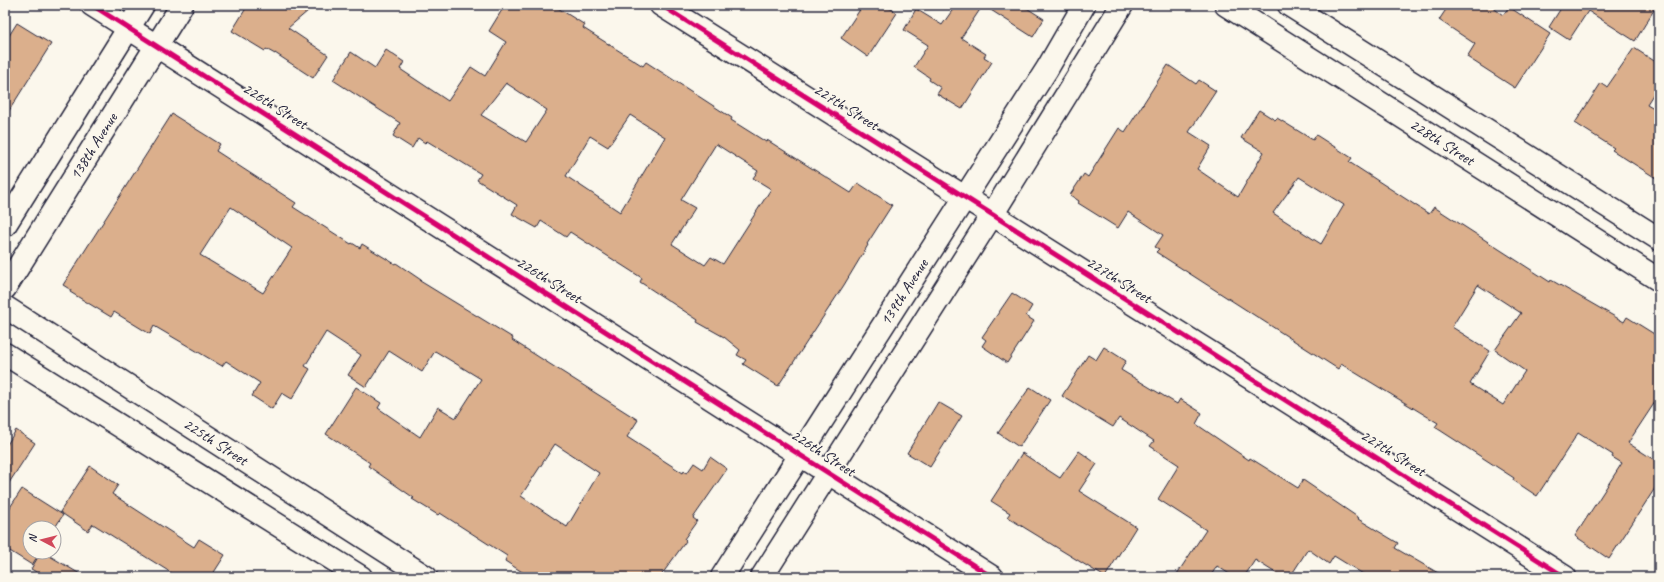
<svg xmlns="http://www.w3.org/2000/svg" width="1664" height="582" viewBox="0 0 1664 582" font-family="Caveat,sans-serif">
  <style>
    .building { fill: #dbaf8c; stroke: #22223b; fill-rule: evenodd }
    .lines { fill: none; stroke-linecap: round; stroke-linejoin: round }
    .minor-casing { stroke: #22223b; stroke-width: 25 }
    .minor { stroke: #fbf7ec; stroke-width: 22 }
    .cycleway-casing { stroke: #fbf7ec; stroke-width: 8 }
    .cycleway { stroke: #d6006c; stroke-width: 5 }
    .labels { text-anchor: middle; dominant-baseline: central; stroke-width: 4; stroke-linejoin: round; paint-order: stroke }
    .street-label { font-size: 16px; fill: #22223b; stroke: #fbf7ec }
  </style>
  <rect width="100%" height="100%" fill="#fbf7ec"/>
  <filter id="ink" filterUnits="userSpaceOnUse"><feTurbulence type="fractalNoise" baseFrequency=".025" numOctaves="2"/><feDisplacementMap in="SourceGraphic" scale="8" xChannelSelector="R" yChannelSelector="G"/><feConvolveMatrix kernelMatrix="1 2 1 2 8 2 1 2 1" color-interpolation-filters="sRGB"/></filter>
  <g filter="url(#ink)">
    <path class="building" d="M 248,5 L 315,5 L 288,28 L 328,55 L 313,78 L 275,53 L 275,54 L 266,49 L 265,51 L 232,31 Z
      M 505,5 L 553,5 L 585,25 L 583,28 L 643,66 L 646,62 L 732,118 L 731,120 L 766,142 L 767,140 L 851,193 L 858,183 L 892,205 L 867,244 L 868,245 L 844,285 L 778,386 L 743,364 L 746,360 L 737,355 L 740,350 L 724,337 L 697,322 L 698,320 L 640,282 L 642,278 L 570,232 L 566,237 L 541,221 L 537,228 L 512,214 L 517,205 L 477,180 L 481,174 L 427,141 L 425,143 L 418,138 L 412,148 L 393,136 L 400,123 L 333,80 L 351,52 L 375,68 L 386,50 L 404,62 L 400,69 L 448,101 L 471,67 L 485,76 L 506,42 L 489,31 ZM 506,83 L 547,110 L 526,142 L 481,115 ZM 630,115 L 665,137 L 620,212 L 566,176 L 590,136 L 608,147 ZM 716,144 L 758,171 L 753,178 L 771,189 L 723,264 L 711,257 L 705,265 L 672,244 L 695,208 L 681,200 Z
      M 863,5 L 885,5 L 897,13 L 868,57 L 841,38 Z
      M 956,5 L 1022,5 L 1044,19 L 1033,37 L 983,5 L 961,38 L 986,54 L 984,57 L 992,62 L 962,109 L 937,94 L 941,88 L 929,80 L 930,78 L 914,67 L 928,45 L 904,30 L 916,9 L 942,25 Z
      M 1449,5 L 1489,5 L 1503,15 L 1509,7 L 1550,34 L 1515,88 L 1467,57 L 1475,44 L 1439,20 Z
      M 1563,5 L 1657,5 L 1635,41 L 1588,11 L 1569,40 L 1549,27 Z
      M 17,23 L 51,44 L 5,117 L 5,42 Z
      M 1634,48 L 1659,64 L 1659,85 L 1647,104 L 1659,111 L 1659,180 L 1612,150 L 1614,148 L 1575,123 L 1601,83 L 1607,87 Z
      M 1168,65 L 1196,84 L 1199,80 L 1216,91 L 1189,132 L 1211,146 L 1197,169 L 1238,197 L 1264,152 L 1241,138 L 1259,110 L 1275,120 L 1277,118 L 1313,140 L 1316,135 L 1352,158 L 1349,162 L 1429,214 L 1434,207 L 1550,282 L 1551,280 L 1624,322 L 1627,317 L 1659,337 L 1659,396 L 1628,443 L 1659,463 L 1659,482 L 1609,559 L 1575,536 L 1622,463 L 1612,457 L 1613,455 L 1578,433 L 1537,496 L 1513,480 L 1514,478 L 1435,427 L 1438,423 L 1341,364 L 1338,369 L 1156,252 L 1159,249 L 1155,247 L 1163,235 L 1128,212 L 1118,228 L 1078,203 L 1079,201 L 1070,195 L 1084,174 L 1088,177 L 1119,128 L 1125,132 ZM 1299,177 L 1344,205 L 1321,244 L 1273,213 ZM 1478,285 L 1521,313 L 1495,350 L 1525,371 L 1503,405 L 1470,384 L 1490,351 L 1452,327 Z
      M 172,114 L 220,144 L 216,151 L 296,203 L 293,207 L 351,244 L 352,243 L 360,248 L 362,244 L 395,264 L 396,263 L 421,280 L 420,281 L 513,338 L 512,340 L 638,420 L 627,437 L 683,473 L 684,471 L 687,473 L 694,463 L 703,469 L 710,457 L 727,469 L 693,518 L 697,521 L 684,539 L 686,541 L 660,577 L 530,577 L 505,561 L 507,556 L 440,513 L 438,515 L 412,499 L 414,498 L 368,466 L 370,463 L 326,434 L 356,387 L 381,403 L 378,408 L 420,437 L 438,407 L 456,418 L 481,379 L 435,351 L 422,372 L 389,351 L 366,387 L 348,375 L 361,355 L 326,332 L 305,366 L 310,369 L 292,399 L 282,393 L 272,409 L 252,396 L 260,383 L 226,361 L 222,366 L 154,326 L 150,334 L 114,312 L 111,317 L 70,292 L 71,290 L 63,285 ZM 231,207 L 292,248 L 263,293 L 200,255 ZM 555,444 L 599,473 L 567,527 L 521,496 Z
      M 1012,293 L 1032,306 L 1026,316 L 1034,321 L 1007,363 L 982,346 L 986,340 L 982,337 Z
      M 1104,347 L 1126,361 L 1121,370 L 1177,404 L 1180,399 L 1202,413 L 1196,424 L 1249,460 L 1250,458 L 1298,488 L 1303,480 L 1359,518 L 1358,519 L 1398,543 L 1395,548 L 1445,577 L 1368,577 L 1334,556 L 1329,564 L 1308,549 L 1290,577 L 1282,577 L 1255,560 L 1244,577 L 1234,577 L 1217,566 L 1210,577 L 1175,577 L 1206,530 L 1158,499 L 1179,465 L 1150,446 L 1154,441 L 1119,418 L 1113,427 L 1062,396 L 1088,355 L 1096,360 Z
      M 1030,387 L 1050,400 L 1019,447 L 998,433 Z
      M 938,402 L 962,416 L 930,467 L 907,453 Z
      M 16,430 L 35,443 L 5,489 L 5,448 Z
      M 1079,451 L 1097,464 L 1079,491 L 1136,527 L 1105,577 L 1007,517 L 1010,513 L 991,501 L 1022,453 L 1060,478 Z
      M 90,466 L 118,485 L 112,494 L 194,547 L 199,539 L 225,555 L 211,577 L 178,577 L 93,524 L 88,531 L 60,512 Z
      M 22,489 L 63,515 L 54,529 L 54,528 L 30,528 L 30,552 L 40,552 L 32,565 L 5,548 L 5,515 Z
      M 41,552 L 43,552 L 85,577 L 45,577 L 31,569 Z"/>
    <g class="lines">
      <defs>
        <g id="minor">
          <path d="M 92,5 L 992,577"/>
          <path d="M 661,5 L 1565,577"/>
          <path id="s1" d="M 1226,5 L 1659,280"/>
          <path d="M 1289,5 L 1659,239"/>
          <path d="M 5,225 L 143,5"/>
          <path id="s2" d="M 5,288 L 182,5"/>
          <path id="s3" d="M 5,307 L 426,577"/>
          <path d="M 5,354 L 361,577"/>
          <path id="s4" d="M 722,577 L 1047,69 L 1084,5"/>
          <path d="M 762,577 L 992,215 L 1122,5"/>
        </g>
      </defs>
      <use href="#minor" class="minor-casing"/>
      <use href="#minor" class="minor"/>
      <defs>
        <path id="cycleway" d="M 92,5 L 992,577
          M 661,5 L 1565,577"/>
      </defs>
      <use href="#cycleway" class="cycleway-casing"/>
      <use href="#cycleway" class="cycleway"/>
    </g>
  </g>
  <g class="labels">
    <g class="street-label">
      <text transform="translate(275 106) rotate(32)">226th Street</text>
      <text transform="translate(846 107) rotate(32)">227th Street</text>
      <text stroke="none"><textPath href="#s1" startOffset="256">228th Street</textPath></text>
      <text stroke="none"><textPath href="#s2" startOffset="167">138th Avenue</textPath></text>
      <text transform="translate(549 280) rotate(32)">226th Street</text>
      <text transform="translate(1119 280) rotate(32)">227th Street</text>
      <text stroke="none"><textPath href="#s4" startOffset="338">139th Avenue</textPath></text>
      <text stroke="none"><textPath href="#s3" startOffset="250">225th Street</textPath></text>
      <text transform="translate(823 453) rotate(33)">226th Street</text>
      <text transform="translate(1393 453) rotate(32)">227th Street</text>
    </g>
  </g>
  <rect width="1664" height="582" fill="none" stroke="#fbf7ec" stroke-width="20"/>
  <rect x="10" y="10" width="1644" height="562" fill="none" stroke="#22223b" stroke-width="1.5" filter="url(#ink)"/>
  <g transform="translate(42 540) rotate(277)"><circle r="19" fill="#fbf7ec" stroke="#a4a2a5"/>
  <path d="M0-3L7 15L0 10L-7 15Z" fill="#d1495b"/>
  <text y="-6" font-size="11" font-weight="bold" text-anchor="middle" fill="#22223b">N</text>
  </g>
</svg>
